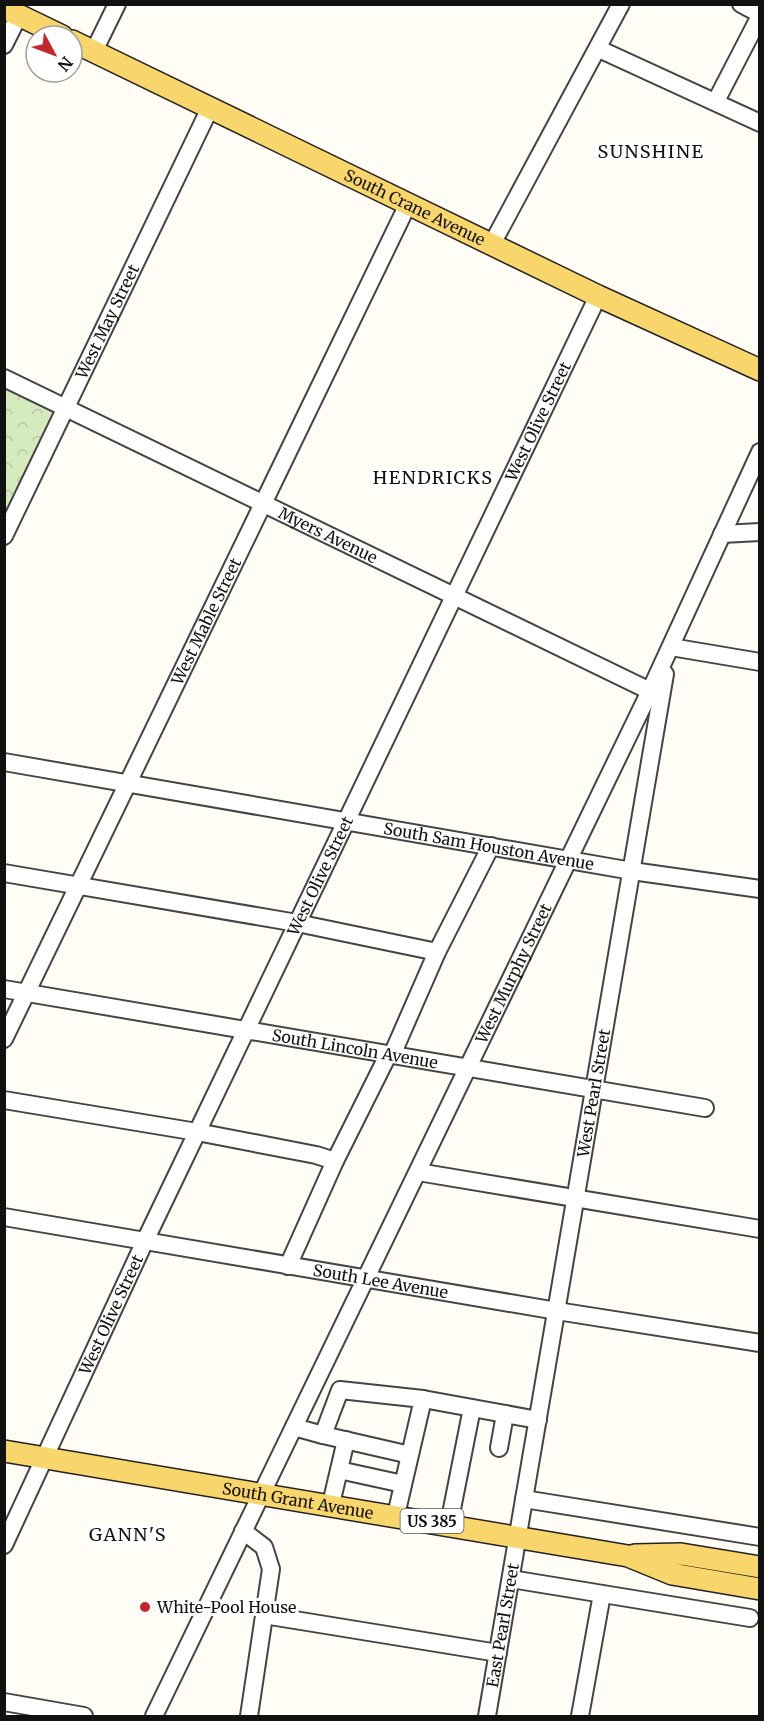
<svg xmlns="http://www.w3.org/2000/svg" width="764" height="1721" viewBox="0 0 764 1721" font-family="Merriweather,serif">
  <style>
    .park { fill: url(#park-crowns) }
    .lines { fill: none; stroke-linecap: round; stroke-linejoin: round }
    .minor-casing { stroke: #444; stroke-width: 20 }
    .major-casing { stroke: #222; stroke-width: 24 }
    .minor { stroke: #fff; stroke-width: 16 }
    .major { stroke: #f9d66b; stroke-width: 21 }
    .poi-dot { fill: #c4262e; stroke: #fff; stroke-width: 2 }
    .labels { text-anchor: middle; dominant-baseline: central; stroke-width: 6; stroke-linejoin: round; paint-order: stroke }
    .shield { fill: #fff; stroke: #585858; stroke-width: 1.5 }
    .shield-label { font-size: 15px; font-weight: bold; fill: #111 }
    .street-label { font-size: 16px; fill: #111; stroke: #fff }
    .poi-label { font-size: 16px; fill: #111; stroke: #fff; text-anchor: start }
    .neighbourhood-label { font-size: 18px; letter-spacing: 1.5px; fill: #111; stroke: #fff }
  </style>
  <defs>
    <pattern id="park-crowns" width="20" height="18" patternUnits="userSpaceOnUse" patternTransform="scale(1.5)"><rect width="20" height="18" fill="#d5ebbd"/><path d="M2 6a3 3 0 1 1 6 0M12 15a3 3 0 1 1 6 0" fill="none" stroke="#b6c8a1"/></pattern>
  </defs>
  <rect width="100%" height="100%" fill="#fffdf5"/>
  <path class="park" d="M 5,387 L 54,412 L 5,513 Z"/>
  <g class="lines">
    <defs>
      <g id="minor">
        <path d="M 741,4 L 760,14"/>
        <path d="M 4,45 L 19,15"/>
        <path d="M 599,49 L 760,123"/>
        <path d="M 94,51 L 117,4"/>
        <path d="M 716,101 L 760,16"/>
        <path d="M 492,244 L 621,4"/>
        <path id="s1" d="M 4,378 L 650,691"/>
        <path d="M 722,534 L 760,532"/>
        <path id="s2" d="M 4,536 L 210,108"/>
        <path d="M 671,647 L 760,662"/>
        <path id="s3" d="M 4,762 L 632,871 L 760,889"/>
        <path d="M 4,873 L 297,923 L 437,952"/>
        <path id="s4" d="M 4,989 L 705,1108"/>
        <path id="s5" d="M 4,1039 L 408,204"/>
        <path d="M 392,1055 L 437,952 L 491,846"/>
        <path d="M 4,1100 L 197,1132 L 316,1155 L 335,1161 L 388,1055"/>
        <path d="M 418,1172 L 760,1229"/>
        <path id="s6" d="M 4,1217 L 557,1311 L 760,1343"/>
        <path d="M 288,1266 L 335,1161"/>
        <path d="M 423,1399 L 538,1420"/>
        <path d="M 294,1427 L 323,1435"/>
        <path d="M 499,1448 L 505,1414"/>
        <path d="M 339,1470 L 403,1484"/>
        <path d="M 524,1499 L 760,1537"/>
        <path d="M 331,1504 L 346,1440"/>
        <path d="M 396,1515 L 423,1399 L 340,1390 L 323,1435 L 410,1455"/>
        <path d="M 449,1524 L 472,1408"/>
        <path d="M 243,1531 L 264,1547 L 271,1569 L 249,1716"/>
        <path id="s7" d="M 4,1545 L 145,1241 L 598,296"/>
        <path d="M 511,1579 L 750,1618"/>
        <path d="M 264,1615 L 498,1653"/>
        <path d="M 4,1702 L 84,1716"/>
        <path id="s8" d="M 154,1716 L 650,691 L 760,452"/>
        <path id="s9" d="M 487,1716 L 665,674"/>
        <path d="M 580,1716 L 602,1594"/>
      </g>
      <g id="major">
        <path d="M 4,8 L 62,36"/>
        <path id="s10" d="M 72,41 L 598,296 L 760,370"/>
        <path id="s11" d="M 4,1451 L 628,1556 L 672,1574 L 760,1589"/>
        <path d="M 635,1555 L 681,1554 L 760,1567"/>
      </g>
    </defs>
    <use href="#minor" class="minor-casing"/>
    <use href="#major" class="major-casing"/>
    <use href="#minor" class="minor"/>
    <use href="#major" class="major"/>
  </g>
  <circle class="poi-dot" cx="145" cy="1607" r="6"/>
  <g class="labels">
    <rect class="shield" x="400.5" y="1509" width="63" height="24" rx="4.5"/>
    <g class="shield-label">
      <text x="432" y="1521">US 385</text>
    </g>
    <g class="street-label">
      <text stroke="none"><textPath href="#s10" startOffset="381">South Crane Avenue</textPath></text>
      <text stroke="none"><textPath href="#s2" startOffset="238">West May Street</textPath></text>
      <text stroke="none"><textPath href="#s7" startOffset="1244">West Olive Street</textPath></text>
      <text stroke="none"><textPath href="#s1" startOffset="360">Myers Avenue</textPath></text>
      <text stroke="none"><textPath href="#s5" startOffset="464">West Mable Street</textPath></text>
      <text stroke="none"><textPath href="#s3" startOffset="492">South Sam Houston Avenue</textPath></text>
      <text stroke="none"><textPath href="#s7" startOffset="740">West Olive Street</textPath></text>
      <text stroke="none"><textPath href="#s8" startOffset="825">West Murphy Street</textPath></text>
      <text stroke="none"><textPath href="#s4" startOffset="356">South Lincoln Avenue</textPath></text>
      <text stroke="none"><textPath href="#s9" startOffset="632">West Pearl Street</textPath></text>
      <text stroke="none"><textPath href="#s6" startOffset="382">South Lee Avenue</textPath></text>
      <text stroke="none"><textPath href="#s7" startOffset="254">West Olive Street</textPath></text>
      <text stroke="none"><textPath href="#s11" startOffset="298">South Grant Avenue</textPath></text>
      <text stroke="none"><textPath href="#s9" startOffset="92">East Pearl Street</textPath></text>
    </g>
    <g class="poi-label">
      <text x="157" y="1607">White-Pool House</text>
    </g>
    <g class="neighbourhood-label">
      <text x="651" y="151">SUNSHINE</text>
      <text x="433" y="477">HENDRICKS</text>
      <text x="128" y="1534">GANN'S</text>
    </g>
  </g>
  <rect width="764" height="1721" fill="none" stroke="#111111" stroke-width="12"/>
  <g transform="translate(54 54) rotate(131)"><circle r="28" fill="#ffffff" stroke="#a0a0a0" stroke-width="1.5"/>
  <path d="M0-4.5L10 22L0 15L-10 22Z" fill="#c4262e"/>
  <text y="-9" font-size="16" font-weight="bold" text-anchor="middle" fill="#111111">N</text>
  </g>
</svg>
